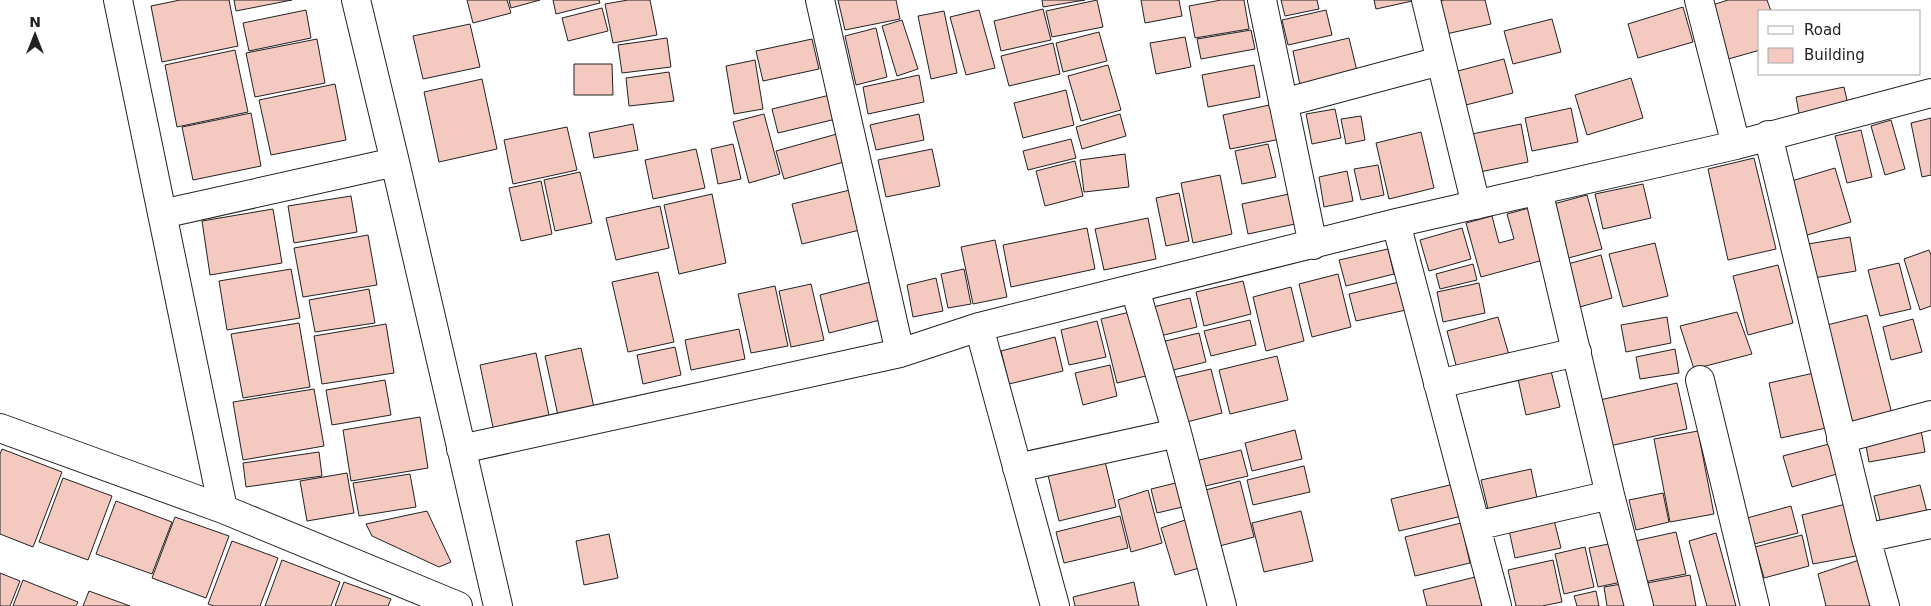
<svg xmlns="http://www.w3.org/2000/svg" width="1931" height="606" viewBox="0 0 1931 606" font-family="'DejaVu Sans',sans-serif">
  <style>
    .building { fill: #f3c9c0; stroke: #222 }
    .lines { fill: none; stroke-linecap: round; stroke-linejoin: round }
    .minor-casing { stroke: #222; stroke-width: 30 }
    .minor { stroke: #fff; stroke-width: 28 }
  </style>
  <rect width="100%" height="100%" fill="#fff"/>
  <path class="building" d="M 180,0 L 229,0 L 238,46 L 162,62 L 151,6 Z
    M 234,0 L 292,0 L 236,11 Z
    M 467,0 L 507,0 L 511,13 L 473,23 Z
    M 509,0 L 540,0 L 511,8 Z
    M 553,0 L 599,0 L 600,3 L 556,14 Z
    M 628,0 L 650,0 L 657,35 L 613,43 L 605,4 Z
    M 838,0 L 896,0 L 900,19 L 845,30 Z
    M 1042,0 L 1085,0 L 1043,7 Z
    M 1097,0 L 1103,27 L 1052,37 L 1046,11 Z
    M 1141,0 L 1179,0 L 1182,16 L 1145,23 Z
    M 1221,0 L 1244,0 L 1249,29 L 1195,38 L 1189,6 Z
    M 1281,0 L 1317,0 L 1319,9 L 1285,16 Z
    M 1374,0 L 1417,0 L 1376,9 Z
    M 1444,0 L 1485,0 L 1491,24 L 1437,36 L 1430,3 Z
    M 1728,0 L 1767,0 L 1771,11 L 1760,11 L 1760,50 L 1725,60 L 1709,6 Z
    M 1683,7 L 1693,42 L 1638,58 L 1628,24 Z
    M 602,8 L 608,31 L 568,41 L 562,18 Z
    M 1043,9 L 1051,40 L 1001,51 L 994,21 Z
    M 306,10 L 311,38 L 249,51 L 243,23 Z
    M 979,10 L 995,68 L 966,75 L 950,17 Z
    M 1326,10 L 1332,35 L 1288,45 L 1282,20 Z
    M 944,11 L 957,73 L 931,79 L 918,16 Z
    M 1552,19 L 1561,52 L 1513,64 L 1504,31 Z
    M 902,20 L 918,69 L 897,76 L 882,26 Z
    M 470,24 L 480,67 L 423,79 L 413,36 Z
    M 876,28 L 887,77 L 856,85 L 845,36 Z
    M 1251,30 L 1255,49 L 1201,59 L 1197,39 Z
    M 1099,32 L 1107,61 L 1063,72 L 1056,43 Z
    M 1185,37 L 1191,67 L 1156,74 L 1150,43 Z
    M 667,38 L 671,67 L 622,73 L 618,45 Z
    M 1349,38 L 1357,71 L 1300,85 L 1293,51 Z
    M 317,39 L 325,83 L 255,97 L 246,53 Z
    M 812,39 L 819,69 L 763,81 L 756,51 Z
    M 1053,43 L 1060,74 L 1009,86 L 1001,56 Z
    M 235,50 L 248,112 L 177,127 L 165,65 Z
    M 1504,59 L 1513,93 L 1458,107 L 1450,73 Z
    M 755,60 L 763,109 L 734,114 L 726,66 Z
    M 574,64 L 612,64 L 613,95 L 574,95 Z
    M 1108,65 L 1121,110 L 1081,121 L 1068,76 Z
    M 1254,65 L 1260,97 L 1208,107 L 1202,75 Z
    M 669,72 L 674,101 L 629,106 L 626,78 Z
    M 919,75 L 924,102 L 868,114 L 863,87 Z
    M 1631,78 L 1643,118 L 1587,135 L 1575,95 Z
    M 482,79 L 497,149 L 439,162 L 424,92 Z
    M 335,84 L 346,140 L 271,155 L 259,100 Z
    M 1844,87 L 1849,109 L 1800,119 L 1796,97 Z
    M 1066,90 L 1074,125 L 1023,138 L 1014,103 Z
    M 830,95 L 836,119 L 778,133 L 772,109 Z
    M 1274,104 L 1281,139 L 1230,149 L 1223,115 Z
    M 1571,108 L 1578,142 L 1532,151 L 1525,118 Z
    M 1335,109 L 1341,138 L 1312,144 L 1306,114 Z
    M 251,113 L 261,166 L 193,180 L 182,127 Z
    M 764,114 L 780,174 L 749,183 L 733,122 Z
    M 919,114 L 924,140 L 876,150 L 870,125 Z
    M 1120,114 L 1126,136 L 1082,149 L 1076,127 Z
    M 1361,116 L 1365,140 L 1346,144 L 1341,119 Z
    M 1931,118 L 1931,175 L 1922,177 L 1911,123 Z
    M 1891,120 L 1905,169 L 1885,175 L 1871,126 Z
    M 633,124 L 638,150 L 594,158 L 589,133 Z
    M 1521,124 L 1528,162 L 1475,173 L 1467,135 Z
    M 567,127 L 577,170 L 513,184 L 504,140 Z
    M 1861,130 L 1872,177 L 1847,183 L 1835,136 Z
    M 844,132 L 851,160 L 784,179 L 776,151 Z
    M 1421,132 L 1434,188 L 1389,199 L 1376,143 Z
    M 1071,139 L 1076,158 L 1028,170 L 1023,151 Z
    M 733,144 L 741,179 L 718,184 L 711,149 Z
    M 1268,144 L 1276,177 L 1242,184 L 1235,151 Z
    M 696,149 L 705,188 L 653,199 L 645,160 Z
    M 932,149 L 940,186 L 886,197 L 878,160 Z
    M 1125,154 L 1129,187 L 1084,192 L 1080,160 Z
    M 1754,158 L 1776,249 L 1728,260 L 1708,169 Z
    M 1075,161 L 1083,196 L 1045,206 L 1036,171 Z
    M 1378,165 L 1384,195 L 1361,200 L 1354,169 Z
    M 1835,168 L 1851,222 L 1804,236 L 1788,182 Z
    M 1347,171 L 1353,201 L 1324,207 L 1319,177 Z
    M 580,172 L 592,223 L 555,231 L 544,180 Z
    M 1220,175 L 1232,234 L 1193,243 L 1181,183 Z
    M 541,181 L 552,234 L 521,241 L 509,188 Z
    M 1643,184 L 1651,218 L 1603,229 L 1595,194 Z
    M 854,189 L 864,229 L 802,244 L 792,204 Z
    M 1179,193 L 1189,241 L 1166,246 L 1156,198 Z
    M 712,194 L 726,263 L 679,274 L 664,205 Z
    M 1289,194 L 1295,224 L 1248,234 L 1242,204 Z
    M 1587,195 L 1602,249 L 1561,260 L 1546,206 Z
    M 351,196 L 357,232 L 294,243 L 288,206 Z
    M 660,206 L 669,248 L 616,260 L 606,218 Z
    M 1533,207 L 1547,259 L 1481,277 L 1466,223 L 1492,216 L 1499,243 L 1514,239 L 1507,214 Z
    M 273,209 L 282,263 L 210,275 L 202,221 Z
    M 1148,218 L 1156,259 L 1104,270 L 1095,229 Z
    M 1087,228 L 1095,269 L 1011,287 L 1003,245 Z
    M 1462,228 L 1471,259 L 1429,271 L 1420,240 Z
    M 368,235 L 377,285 L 303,297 L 294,248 Z
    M 1850,237 L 1856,271 L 1814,278 L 1808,244 Z
    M 995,240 L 1007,297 L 973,304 L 961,247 Z
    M 1655,243 L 1668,296 L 1623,307 L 1609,254 Z
    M 1388,249 L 1394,274 L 1346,286 L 1339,260 Z
    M 1929,250 L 1931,255 L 1931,306 L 1920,310 L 1904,259 Z
    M 1601,255 L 1612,298 L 1576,308 L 1564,265 Z
    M 1899,263 L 1911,309 L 1880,316 L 1868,270 Z
    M 1473,264 L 1477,280 L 1440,289 L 1436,274 Z
    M 1778,265 L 1793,323 L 1748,335 L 1733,276 Z
    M 291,269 L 300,318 L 227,330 L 219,281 Z
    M 964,269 L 971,304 L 948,308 L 941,274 Z
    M 658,272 L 674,342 L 628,352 L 612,282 Z
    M 1338,274 L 1351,327 L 1312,337 L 1299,284 Z
    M 936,278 L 943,311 L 913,317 L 907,285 Z
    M 878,280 L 888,318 L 829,333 L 820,295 Z
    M 1243,281 L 1251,314 L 1204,326 L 1196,292 Z
    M 1399,282 L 1406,310 L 1356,321 L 1349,294 Z
    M 1479,283 L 1485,313 L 1443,322 L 1437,292 Z
    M 811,284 L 824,340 L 791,347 L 779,291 Z
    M 775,286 L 788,346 L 751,353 L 738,294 Z
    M 1291,287 L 1304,341 L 1266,351 L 1253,297 Z
    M 369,289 L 375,323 L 315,332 L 309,300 Z
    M 1190,298 L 1197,327 L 1156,337 L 1149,308 Z
    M 1138,310 L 1154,374 L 1117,383 L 1101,319 Z
    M 1737,312 L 1752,354 L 1694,369 L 1680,326 Z
    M 1867,315 L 1892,414 L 1852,424 L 1827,325 Z
    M 1498,317 L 1509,355 L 1457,369 L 1447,331 Z
    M 1667,317 L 1671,343 L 1626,352 L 1621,325 Z
    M 1913,319 L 1922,352 L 1891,360 L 1883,327 Z
    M 1250,320 L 1256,345 L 1211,356 L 1204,331 Z
    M 1097,321 L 1106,357 L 1069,365 L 1061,330 Z
    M 299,323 L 310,387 L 243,398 L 231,334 Z
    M 386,324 L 394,373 L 322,384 L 314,336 Z
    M 739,329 L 745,359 L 691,370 L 685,340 Z
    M 1199,333 L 1206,362 L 1165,372 L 1157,343 Z
    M 1055,337 L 1063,371 L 1009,384 L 1001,351 Z
    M 675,347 L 681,375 L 643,384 L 637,355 Z
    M 581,348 L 595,412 L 559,420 L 545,356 Z
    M 1675,349 L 1679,373 L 1640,379 L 1636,357 Z
    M 536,353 L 550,420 L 494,432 L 480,365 Z
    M 1277,356 L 1288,400 L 1230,414 L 1219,370 Z
    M 1549,363 L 1560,407 L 1526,415 L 1516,370 Z
    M 1110,365 L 1117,396 L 1083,405 L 1075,373 Z
    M 1211,369 L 1222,413 L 1179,424 L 1168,379 Z
    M 1814,373 L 1826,428 L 1781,438 L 1769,383 Z
    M 385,380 L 391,415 L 332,425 L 326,390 Z
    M 1677,383 L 1687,429 L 1605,447 L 1595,401 Z
    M 314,389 L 324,446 L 243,460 L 233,402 Z
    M 420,417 L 428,468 L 351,481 L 343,430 Z
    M 1920,425 L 1925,452 L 1869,462 L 1864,435 Z
    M 1295,430 L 1302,459 L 1252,471 L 1245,443 Z
    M 1698,431 L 1714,514 L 1670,522 L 1654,439 Z
    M 1829,444 L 1837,474 L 1792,487 L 1783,456 Z
    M 2,449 L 62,472 L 33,547 L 0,534 L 0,454 Z
    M 1241,450 L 1248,476 L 1197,488 L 1191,462 Z
    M 319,452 L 322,476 L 246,487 L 243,463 Z
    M 1103,453 L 1116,507 L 1059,521 L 1046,467 Z
    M 1304,466 L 1310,492 L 1253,505 L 1247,480 Z
    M 1531,469 L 1537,498 L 1488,509 L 1481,480 Z
    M 347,473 L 354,513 L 307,521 L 300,481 Z
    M 410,474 L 416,507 L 359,516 L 353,483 Z
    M 63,478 L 112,496 L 88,560 L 39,542 Z
    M 1184,481 L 1191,505 L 1157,513 L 1151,489 Z
    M 1240,481 L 1254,537 L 1212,548 L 1198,492 Z
    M 1454,484 L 1462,516 L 1399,531 L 1391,499 Z
    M 1920,485 L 1928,516 L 1882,528 L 1874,496 Z
    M 1148,490 L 1162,543 L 1131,552 L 1118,500 Z
    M 1663,493 L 1669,522 L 1636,530 L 1629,500 Z
    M 116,501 L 172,522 L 152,574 L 96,554 Z
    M 1846,504 L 1861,555 L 1813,564 L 1802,515 Z
    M 1791,506 L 1798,533 L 1754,544 L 1747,518 Z
    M 427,511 L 451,562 L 439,567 L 372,536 L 366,524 Z
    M 1301,511 L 1313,561 L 1264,572 L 1252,523 Z
    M 1120,516 L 1128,548 L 1064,563 L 1056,532 Z
    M 175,517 L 229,536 L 206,598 L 152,578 Z
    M 1191,518 L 1206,566 L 1175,575 L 1161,528 Z
    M 1554,520 L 1561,548 L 1515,558 L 1509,530 Z
    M 1461,523 L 1470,563 L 1415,576 L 1405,537 Z
    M 1676,532 L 1686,574 L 1644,582 L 1635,541 Z
    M 1716,533 L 1736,606 L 1707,606 L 1689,541 Z
    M 609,534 L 618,578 L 584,585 L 576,541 Z
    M 1802,535 L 1809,566 L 1764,578 L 1755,547 Z
    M 232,541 L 278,558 L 260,606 L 214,606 L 208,604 Z
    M 1618,542 L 1626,581 L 1598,587 L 1589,548 Z
    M 1585,547 L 1594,587 L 1564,594 L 1555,554 Z
    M 1862,559 L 1875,606 L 1826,606 L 1818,574 Z
    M 282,560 L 340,582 L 331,606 L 265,606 Z
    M 1553,560 L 1562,602 L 1542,606 L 1516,606 L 1508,570 Z
    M 0,573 L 20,581 L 10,606 L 0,606 Z
    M 1690,575 L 1696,606 L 1651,606 L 1647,583 Z
    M 1475,577 L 1482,606 L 1427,606 L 1423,590 Z
    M 23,580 L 78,602 L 76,606 L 13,606 Z
    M 344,582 L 391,599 L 388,606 L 335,606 Z
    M 1134,582 L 1139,606 L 1075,606 L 1073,597 Z
    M 1627,583 L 1631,606 L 1607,606 L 1604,587 Z
    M 89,591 L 130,606 L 83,606 Z
    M 1596,591 L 1599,606 L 1577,606 L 1574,596 Z"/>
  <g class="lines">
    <defs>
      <path id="minor" d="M 118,0 L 223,509
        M 356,0 L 395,162 L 498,606
        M 820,0 L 900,353
        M 1262,0 L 1313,245
        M 1426,0 L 1476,205
        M 1699,0 L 1736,145
        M 1283,103 L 1440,61
        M 1768,135 L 1866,538 L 1885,606
        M 1538,190 L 1610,495 L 1639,606
        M 162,214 L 395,162
        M 1396,223 L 1497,606
        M 1135,289 L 1177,433 L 1222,606
        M 979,327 L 1055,606
        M 1700,380 L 1755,606
        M 1438,384 L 1577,352
        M 0,428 L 223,509 L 458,606
        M 1841,439 L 1931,415
        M 461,449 L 900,353 L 979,327 L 1396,223 L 1736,145 L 1931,93
        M 1017,468 L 1177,433
        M 1476,526 L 1610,495
        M 1866,538 L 1931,524"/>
    </defs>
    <use href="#minor" class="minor-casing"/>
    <use href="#minor" class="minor"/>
  </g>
  <rect x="1758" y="10" width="162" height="65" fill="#ffffff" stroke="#a7a7a7"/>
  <rect x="1768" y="26" width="25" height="8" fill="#ffffff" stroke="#a7a7a7"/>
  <text x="1804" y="35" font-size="15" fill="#222222">Road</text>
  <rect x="1768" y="48" width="25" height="15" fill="#f3c9c0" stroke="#a7a7a7"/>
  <text x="1804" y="60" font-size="15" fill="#222222">Building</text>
  <g transform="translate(35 35)" stroke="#ffffff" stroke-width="4" paint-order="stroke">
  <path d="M0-4L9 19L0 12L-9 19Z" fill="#222222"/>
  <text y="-8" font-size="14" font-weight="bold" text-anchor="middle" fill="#222222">N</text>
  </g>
</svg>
